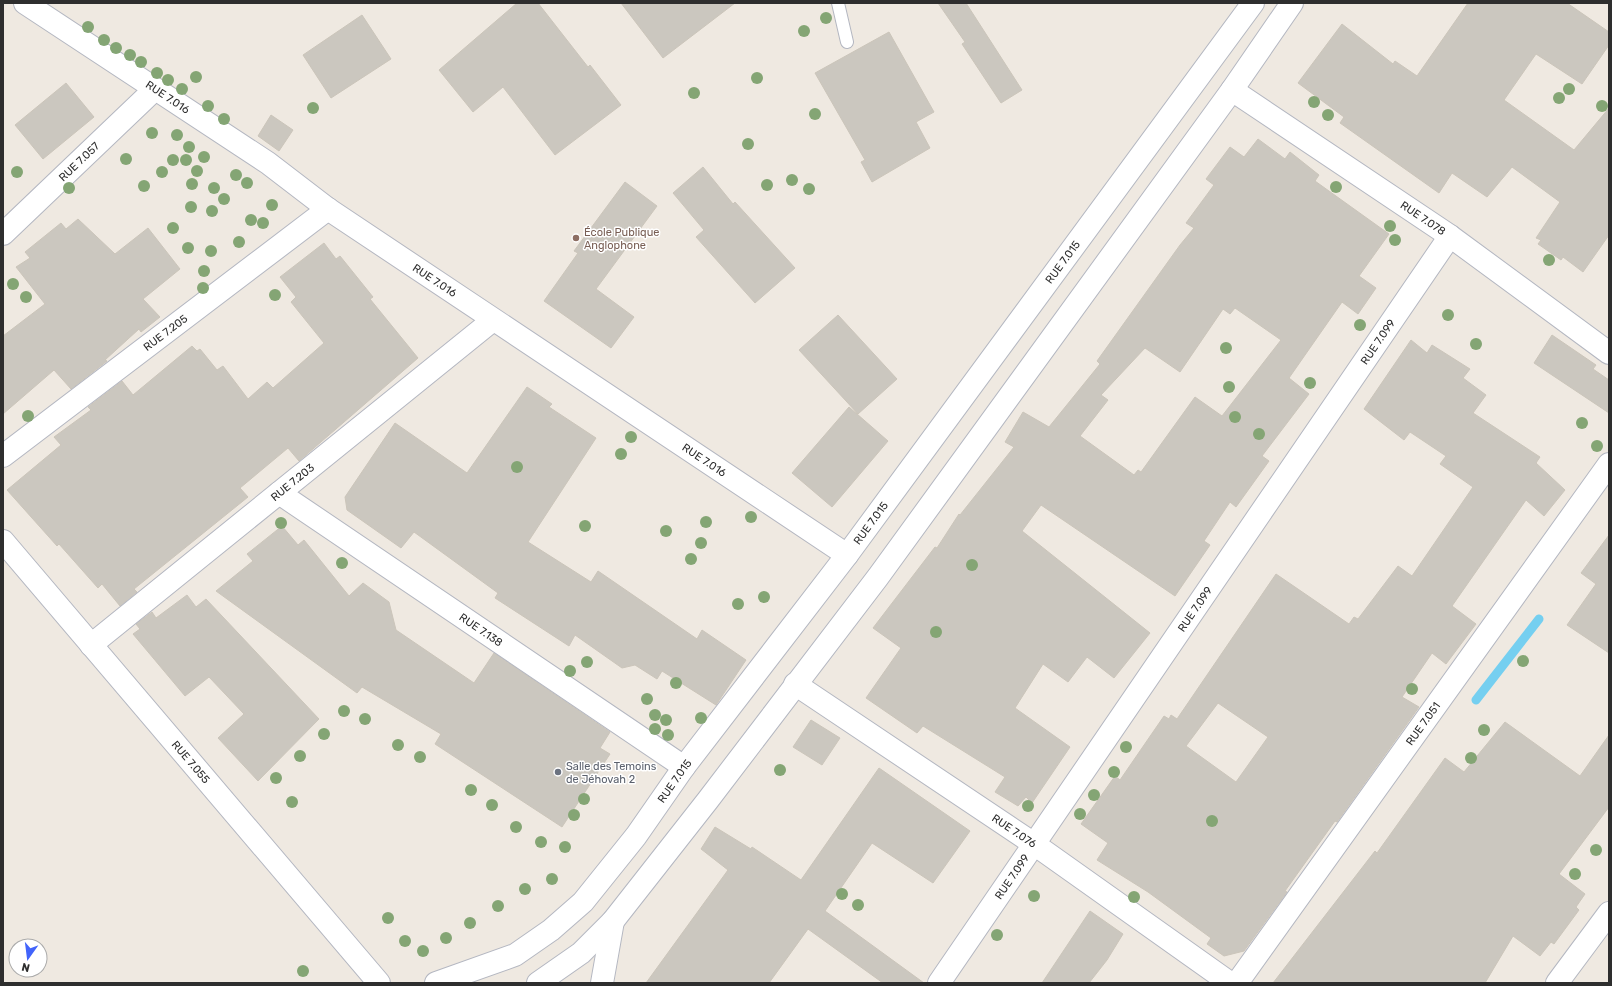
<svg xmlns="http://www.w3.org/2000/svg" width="1612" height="986" viewBox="0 0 1612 986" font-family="Rubik,sans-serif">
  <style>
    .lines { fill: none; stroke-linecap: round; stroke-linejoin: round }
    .stream { stroke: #75cff0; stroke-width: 9 }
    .building { fill: #cbc7bf; stroke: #cbc5ba; fill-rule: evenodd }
    .lane-casing { stroke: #b4b7c1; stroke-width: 14 }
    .street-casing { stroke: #b4b7c1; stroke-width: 24 }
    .secondary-casing { stroke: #b4b7c1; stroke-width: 24 }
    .lane { stroke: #fff; stroke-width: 12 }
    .street { stroke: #fff; stroke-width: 22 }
    .secondary { stroke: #fff; stroke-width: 22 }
    .tree { fill: #84a574 }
    .education-dot { fill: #8d6e63; stroke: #fff; stroke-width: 1.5 }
    .worship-dot { fill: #6b7280; stroke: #fff; stroke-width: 1.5 }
    .labels { text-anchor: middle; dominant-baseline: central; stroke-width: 3; stroke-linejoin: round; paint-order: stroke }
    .street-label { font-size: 11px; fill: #2e2e2e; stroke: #fff }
    .education-label { font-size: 11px; fill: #785e54; stroke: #fff; text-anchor: start }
    .worship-label { font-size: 11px; fill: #5b616d; stroke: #fff; text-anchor: start }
  </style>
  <rect width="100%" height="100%" fill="#efe9e1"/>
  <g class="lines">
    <path class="stream" d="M 1476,700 L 1539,619"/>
  </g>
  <path class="building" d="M 517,3 L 538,3 L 588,67 L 590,65 L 621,105 L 555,155 L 503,87 L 473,112 L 439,70 Z
    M 621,3 L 735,3 L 663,58 Z
    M 938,3 L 966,3 L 1022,90 L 1001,103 L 962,44 L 965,42 Z
    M 1468,3 L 1567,3 L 1609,32 L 1609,45 L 1582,84 L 1536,54 L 1504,100 L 1574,150 L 1609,108 L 1609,235 L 1583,272 L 1563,257 L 1561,260 L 1538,244 L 1541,240 L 1536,238 L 1560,202 L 1512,167 L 1487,197 L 1452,173 L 1439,193 L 1340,123 L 1344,117 L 1298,83 L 1342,24 L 1393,64 L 1395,61 L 1417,76 Z
    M 362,15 L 391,59 L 331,98 L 303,55 Z
    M 889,32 L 934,112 L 916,122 L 930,148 L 872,182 L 861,162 L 865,160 L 815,73 Z
    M 66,83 L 94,117 L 43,159 L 15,125 Z
    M 271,115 L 293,130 L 279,151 L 258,136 Z
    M 1258,139 L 1285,159 L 1290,152 L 1319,175 L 1315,181 L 1389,234 L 1359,276 L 1376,288 L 1358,314 L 1342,302 L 1289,378 L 1309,394 L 1262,456 L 1269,461 L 1236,507 L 1230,502 L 1204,541 L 1210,545 L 1175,596 L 1041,505 L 1022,531 L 1150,633 L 1114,678 L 1087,657 L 1068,682 L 1043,664 L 1015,708 L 1070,747 L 1032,803 L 1026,797 L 1018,806 L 995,792 L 1005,777 L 923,726 L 917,733 L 866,698 L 901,648 L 873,628 L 935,547 L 937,548 L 959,514 L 960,515 L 1014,447 L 1005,442 L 1023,412 L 1049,427 L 1100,364 L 1097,361 L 1180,245 L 1194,228 L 1186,223 L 1214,185 L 1206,179 L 1230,147 L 1244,157 ZM 1235,308 L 1281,340 L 1222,416 L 1195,397 L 1141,472 L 1138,470 L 1134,475 L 1080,436 L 1108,400 L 1101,395 L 1145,348 L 1180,372 L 1223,309 L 1230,314 Z
    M 703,167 L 733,204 L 735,202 L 795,268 L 755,303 L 696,237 L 704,230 L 673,193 Z
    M 625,182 L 657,206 L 596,289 L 634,317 L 611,348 L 544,301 L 578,253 L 574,251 Z
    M 78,219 L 115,254 L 148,228 L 180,269 L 143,299 L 160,317 L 141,332 L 139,329 L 105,360 L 107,361 L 71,389 L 54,370 L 3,414 L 3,336 L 45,304 L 16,267 L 30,258 L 25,252 L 61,223 L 66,229 Z
    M 324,243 L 336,259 L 340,256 L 373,297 L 370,299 L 418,358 L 299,461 L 288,448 L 240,488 L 248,497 L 134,589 L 137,592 L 120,606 L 102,584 L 98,588 L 59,544 L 57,546 L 7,490 L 61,445 L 54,437 L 91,410 L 88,407 L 122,381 L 133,395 L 192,346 L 197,351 L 200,349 L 217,370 L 223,366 L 248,399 L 267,382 L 273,388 L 324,343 L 291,302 L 296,297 L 280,277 Z
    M 838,315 L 897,379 L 858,414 L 799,350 Z
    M 1552,335 L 1596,365 L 1593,369 L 1609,380 L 1609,413 L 1534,363 Z
    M 1411,340 L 1427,353 L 1432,345 L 1470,369 L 1463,378 L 1486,395 L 1473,413 L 1540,457 L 1536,463 L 1565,490 L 1544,516 L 1526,500 L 1452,606 L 1476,624 L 1446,664 L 1432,653 L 1402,697 L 1419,707 L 1337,822 L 1335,821 L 1285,891 L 1287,892 L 1244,951 L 1224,956 L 1207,944 L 1211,938 L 1148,892 L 1097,860 L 1108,843 L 1081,824 L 1115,776 L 1120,780 L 1164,716 L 1169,719 L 1171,715 L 1177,719 L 1276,574 L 1349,624 L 1354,617 L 1358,619 L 1398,566 L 1412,576 L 1473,487 L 1440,464 L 1446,456 L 1410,432 L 1404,440 L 1364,409 ZM 1218,703 L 1268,737 L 1236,782 L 1186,746 Z
    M 527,387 L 552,404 L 549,407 L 596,438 L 528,542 L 591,582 L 598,571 L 697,639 L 702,630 L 746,660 L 716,705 L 662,671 L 657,679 L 635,665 L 622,668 L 575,635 L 569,646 L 495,598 L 498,593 L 414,532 L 401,548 L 347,510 L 345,497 L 395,423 L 467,473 Z
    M 849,407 L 888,441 L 832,507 L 792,473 Z
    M 282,526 L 298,545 L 304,540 L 349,596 L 363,583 L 389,602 L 396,630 L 474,683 L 494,653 L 610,732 L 600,748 L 610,754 L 562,827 L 435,744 L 441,734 L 362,687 L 357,693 L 216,591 L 253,561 L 247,554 Z
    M 1609,535 L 1609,653 L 1567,625 L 1596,584 L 1581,573 Z
    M 187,595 L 196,607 L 206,599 L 319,719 L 258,781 L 218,738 L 244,714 L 209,677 L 185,696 L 133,634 L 140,629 L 136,624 L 152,612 L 156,618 Z
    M 811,720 L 840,738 L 822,765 L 793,747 Z
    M 1505,722 L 1580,776 L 1609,735 L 1609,807 L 1559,874 L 1585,894 L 1576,907 L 1579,910 L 1554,944 L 1551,942 L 1540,956 L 1513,936 L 1485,983 L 1273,983 L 1375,851 L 1377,853 L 1445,758 L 1464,772 Z
    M 879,768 L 970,831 L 933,883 L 872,843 L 825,911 L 924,983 L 883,983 L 808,929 L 769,983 L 646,983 L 728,870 L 701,849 L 715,827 L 751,849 L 752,847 L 801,880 Z
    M 1090,911 L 1123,934 L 1107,960 L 1089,983 L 1042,983 Z"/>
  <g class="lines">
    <defs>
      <path id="lane" d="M 838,3 L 847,42"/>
      <g id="street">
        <path id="s1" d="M 25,3 L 268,163 L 328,209 L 847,555"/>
        <path id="s2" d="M 1232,90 L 1450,236 L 1609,353"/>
        <path id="s3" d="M 3,234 L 155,89"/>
        <path id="s4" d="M 3,456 L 328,209"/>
        <path id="s5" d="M 279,493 L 684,767"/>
        <path id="s6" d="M 3,541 L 379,983"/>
        <path id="s7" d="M 91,645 L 493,320"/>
        <path id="s8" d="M 795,684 L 1034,844 L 1230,983"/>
        <path d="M 602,983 L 613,921"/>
        <path id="s9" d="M 939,983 L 1450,236"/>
        <path id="s10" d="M 1237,983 L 1609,464"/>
        <path d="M 1557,983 L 1609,913"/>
      </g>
      <g id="secondary">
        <path id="s11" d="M 436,983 L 515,955 L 551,930 L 583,902 L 636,836 L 684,767 L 847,555 L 1253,3"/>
        <path d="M 538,983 L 581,953 L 613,921 L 708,800 L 878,577 L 1232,90 L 1292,3"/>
      </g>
    </defs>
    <use href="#lane" class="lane-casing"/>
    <use href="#street" class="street-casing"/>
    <use href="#secondary" class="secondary-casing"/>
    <use href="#lane" class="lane"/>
    <use href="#street" class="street"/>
    <use href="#secondary" class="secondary"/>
  </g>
  <g class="tree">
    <circle cx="826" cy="18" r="6"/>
    <circle cx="88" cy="27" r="6"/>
    <circle cx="804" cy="31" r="6"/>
    <circle cx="104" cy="40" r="6"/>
    <circle cx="116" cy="48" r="6"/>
    <circle cx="130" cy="55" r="6"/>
    <circle cx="141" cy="62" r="6"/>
    <circle cx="157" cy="73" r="6"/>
    <circle cx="196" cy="77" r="6"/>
    <circle cx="757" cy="78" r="6"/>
    <circle cx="168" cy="80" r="6"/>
    <circle cx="182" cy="89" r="6"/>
    <circle cx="1569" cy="89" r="6"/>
    <circle cx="694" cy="93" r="6"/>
    <circle cx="1559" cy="98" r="6"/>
    <circle cx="1314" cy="102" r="6"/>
    <circle cx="208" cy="106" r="6"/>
    <circle cx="1602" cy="106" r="6"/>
    <circle cx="313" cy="108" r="6"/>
    <circle cx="815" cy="114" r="6"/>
    <circle cx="1328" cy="115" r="6"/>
    <circle cx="224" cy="119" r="6"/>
    <circle cx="152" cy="133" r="6"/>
    <circle cx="177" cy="135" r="6"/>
    <circle cx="748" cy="144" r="6"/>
    <circle cx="189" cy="147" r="6"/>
    <circle cx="204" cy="157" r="6"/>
    <circle cx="126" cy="159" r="6"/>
    <circle cx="173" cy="160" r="6"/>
    <circle cx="186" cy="160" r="6"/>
    <circle cx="197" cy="171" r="6"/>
    <circle cx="17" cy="172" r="6"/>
    <circle cx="162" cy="172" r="6"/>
    <circle cx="236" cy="175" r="6"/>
    <circle cx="792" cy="180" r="6"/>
    <circle cx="247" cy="183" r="6"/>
    <circle cx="192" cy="184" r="6"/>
    <circle cx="767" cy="185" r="6"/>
    <circle cx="144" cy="186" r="6"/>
    <circle cx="1336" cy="187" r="6"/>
    <circle cx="69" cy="188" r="6"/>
    <circle cx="214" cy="188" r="6"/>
    <circle cx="809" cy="189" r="6"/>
    <circle cx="224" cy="199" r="6"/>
    <circle cx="272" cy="205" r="6"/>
    <circle cx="191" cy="207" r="6"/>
    <circle cx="212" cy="211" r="6"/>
    <circle cx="251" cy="220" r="6"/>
    <circle cx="263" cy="223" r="6"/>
    <circle cx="1390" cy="226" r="6"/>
    <circle cx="173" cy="228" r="6"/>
    <circle cx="1395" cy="240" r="6"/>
    <circle cx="239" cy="242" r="6"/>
    <circle cx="188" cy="248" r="6"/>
    <circle cx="211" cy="251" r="6"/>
    <circle cx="1549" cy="260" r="6"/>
    <circle cx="204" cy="271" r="6"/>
    <circle cx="13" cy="284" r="6"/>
    <circle cx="203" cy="288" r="6"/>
    <circle cx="275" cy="295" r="6"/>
    <circle cx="26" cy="297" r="6"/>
    <circle cx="1448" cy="315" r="6"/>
    <circle cx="1360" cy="325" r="6"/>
    <circle cx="1476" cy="344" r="6"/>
    <circle cx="1226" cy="348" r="6"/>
    <circle cx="1310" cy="383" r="6"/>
    <circle cx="1229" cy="387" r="6"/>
    <circle cx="28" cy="416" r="6"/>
    <circle cx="1235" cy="417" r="6"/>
    <circle cx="1582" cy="423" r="6"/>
    <circle cx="1259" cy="434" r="6"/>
    <circle cx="631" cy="437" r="6"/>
    <circle cx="1597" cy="446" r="6"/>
    <circle cx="621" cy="454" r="6"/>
    <circle cx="517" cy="467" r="6"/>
    <circle cx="751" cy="517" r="6"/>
    <circle cx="706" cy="522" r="6"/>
    <circle cx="281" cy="523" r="6"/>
    <circle cx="585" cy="526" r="6"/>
    <circle cx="666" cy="531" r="6"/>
    <circle cx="701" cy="543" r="6"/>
    <circle cx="691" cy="559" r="6"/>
    <circle cx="342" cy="563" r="6"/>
    <circle cx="972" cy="565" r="6"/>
    <circle cx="764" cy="597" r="6"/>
    <circle cx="738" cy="604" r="6"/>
    <circle cx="936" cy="632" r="6"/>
    <circle cx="1523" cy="661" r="6"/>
    <circle cx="587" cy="662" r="6"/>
    <circle cx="570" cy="671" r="6"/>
    <circle cx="676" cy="683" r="6"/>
    <circle cx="1412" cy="689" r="6"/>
    <circle cx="647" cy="699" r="6"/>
    <circle cx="344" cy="711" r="6"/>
    <circle cx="655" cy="715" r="6"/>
    <circle cx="701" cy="718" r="6"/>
    <circle cx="365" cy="719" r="6"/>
    <circle cx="666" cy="720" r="6"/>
    <circle cx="655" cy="729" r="6"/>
    <circle cx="1484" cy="730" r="6"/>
    <circle cx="324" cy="734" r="6"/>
    <circle cx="668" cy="735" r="6"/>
    <circle cx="398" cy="745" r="6"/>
    <circle cx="1126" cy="747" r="6"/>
    <circle cx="300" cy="756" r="6"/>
    <circle cx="420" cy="757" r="6"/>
    <circle cx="1471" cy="758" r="6"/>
    <circle cx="780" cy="770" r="6"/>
    <circle cx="1114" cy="772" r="6"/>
    <circle cx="276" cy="778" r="6"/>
    <circle cx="471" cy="790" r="6"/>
    <circle cx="1094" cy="795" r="6"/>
    <circle cx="584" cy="799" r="6"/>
    <circle cx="292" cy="802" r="6"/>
    <circle cx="492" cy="805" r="6"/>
    <circle cx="1028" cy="806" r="6"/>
    <circle cx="1080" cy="814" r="6"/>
    <circle cx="574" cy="815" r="6"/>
    <circle cx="1212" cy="821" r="6"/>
    <circle cx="516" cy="827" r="6"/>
    <circle cx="541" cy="842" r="6"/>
    <circle cx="565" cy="847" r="6"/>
    <circle cx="1596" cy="850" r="6"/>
    <circle cx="1575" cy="874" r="6"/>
    <circle cx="552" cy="879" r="6"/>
    <circle cx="525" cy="889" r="6"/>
    <circle cx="842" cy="894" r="6"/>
    <circle cx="1034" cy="896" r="6"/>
    <circle cx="1134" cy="897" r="6"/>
    <circle cx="858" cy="905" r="6"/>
    <circle cx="498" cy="906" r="6"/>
    <circle cx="388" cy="918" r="6"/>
    <circle cx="470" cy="923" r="6"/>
    <circle cx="997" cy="935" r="6"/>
    <circle cx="446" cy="938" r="6"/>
    <circle cx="405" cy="941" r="6"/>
    <circle cx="423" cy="951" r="6"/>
    <circle cx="303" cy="971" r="6"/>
  </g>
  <circle class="education-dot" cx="576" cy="238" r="4"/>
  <circle class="worship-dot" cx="558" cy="772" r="4"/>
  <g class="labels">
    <g class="street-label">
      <text stroke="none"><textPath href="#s1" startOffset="171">RUE 7.016</textPath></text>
      <text stroke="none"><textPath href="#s3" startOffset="105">RUE 7.057</textPath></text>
      <text stroke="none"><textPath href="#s2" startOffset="230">RUE 7.078</textPath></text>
      <text stroke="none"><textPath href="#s11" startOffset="970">RUE 7.015</textPath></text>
      <text stroke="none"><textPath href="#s1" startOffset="495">RUE 7.016</textPath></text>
      <text stroke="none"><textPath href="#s4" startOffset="204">RUE 7.205</textPath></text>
      <text stroke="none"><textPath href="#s9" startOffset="777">RUE 7.099</textPath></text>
      <text stroke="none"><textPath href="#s1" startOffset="819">RUE 7.016</textPath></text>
      <text stroke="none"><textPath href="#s7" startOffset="259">RUE 7.203</textPath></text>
      <text stroke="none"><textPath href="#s11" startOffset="646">RUE 7.015</textPath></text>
      <text stroke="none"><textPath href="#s9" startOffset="453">RUE 7.099</textPath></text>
      <text stroke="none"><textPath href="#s5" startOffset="244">RUE 7.138</textPath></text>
      <text stroke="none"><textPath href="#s10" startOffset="319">RUE 7.051</textPath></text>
      <text stroke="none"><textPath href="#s6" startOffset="290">RUE 7.055</textPath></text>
      <text stroke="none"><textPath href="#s11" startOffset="322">RUE 7.015</textPath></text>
      <text stroke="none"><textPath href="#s8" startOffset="264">RUE 7.076</textPath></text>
      <text stroke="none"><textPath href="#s9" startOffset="129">RUE 7.099</textPath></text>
    </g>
    <g class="education-label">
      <text x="584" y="232">École Publique<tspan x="584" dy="13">Anglophone</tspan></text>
    </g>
    <g class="worship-label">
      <text x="566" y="766">Salle des Temoins<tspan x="566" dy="13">de Jéhovah 2</tspan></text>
    </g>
  </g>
  <rect width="1612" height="986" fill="none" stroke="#2e2e2e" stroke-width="8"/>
  <g transform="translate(28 958) rotate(194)"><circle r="19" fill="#ffffff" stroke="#ababab"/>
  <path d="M0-3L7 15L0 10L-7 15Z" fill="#4264fb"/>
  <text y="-6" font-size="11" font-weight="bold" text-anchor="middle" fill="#2e2e2e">N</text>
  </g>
</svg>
